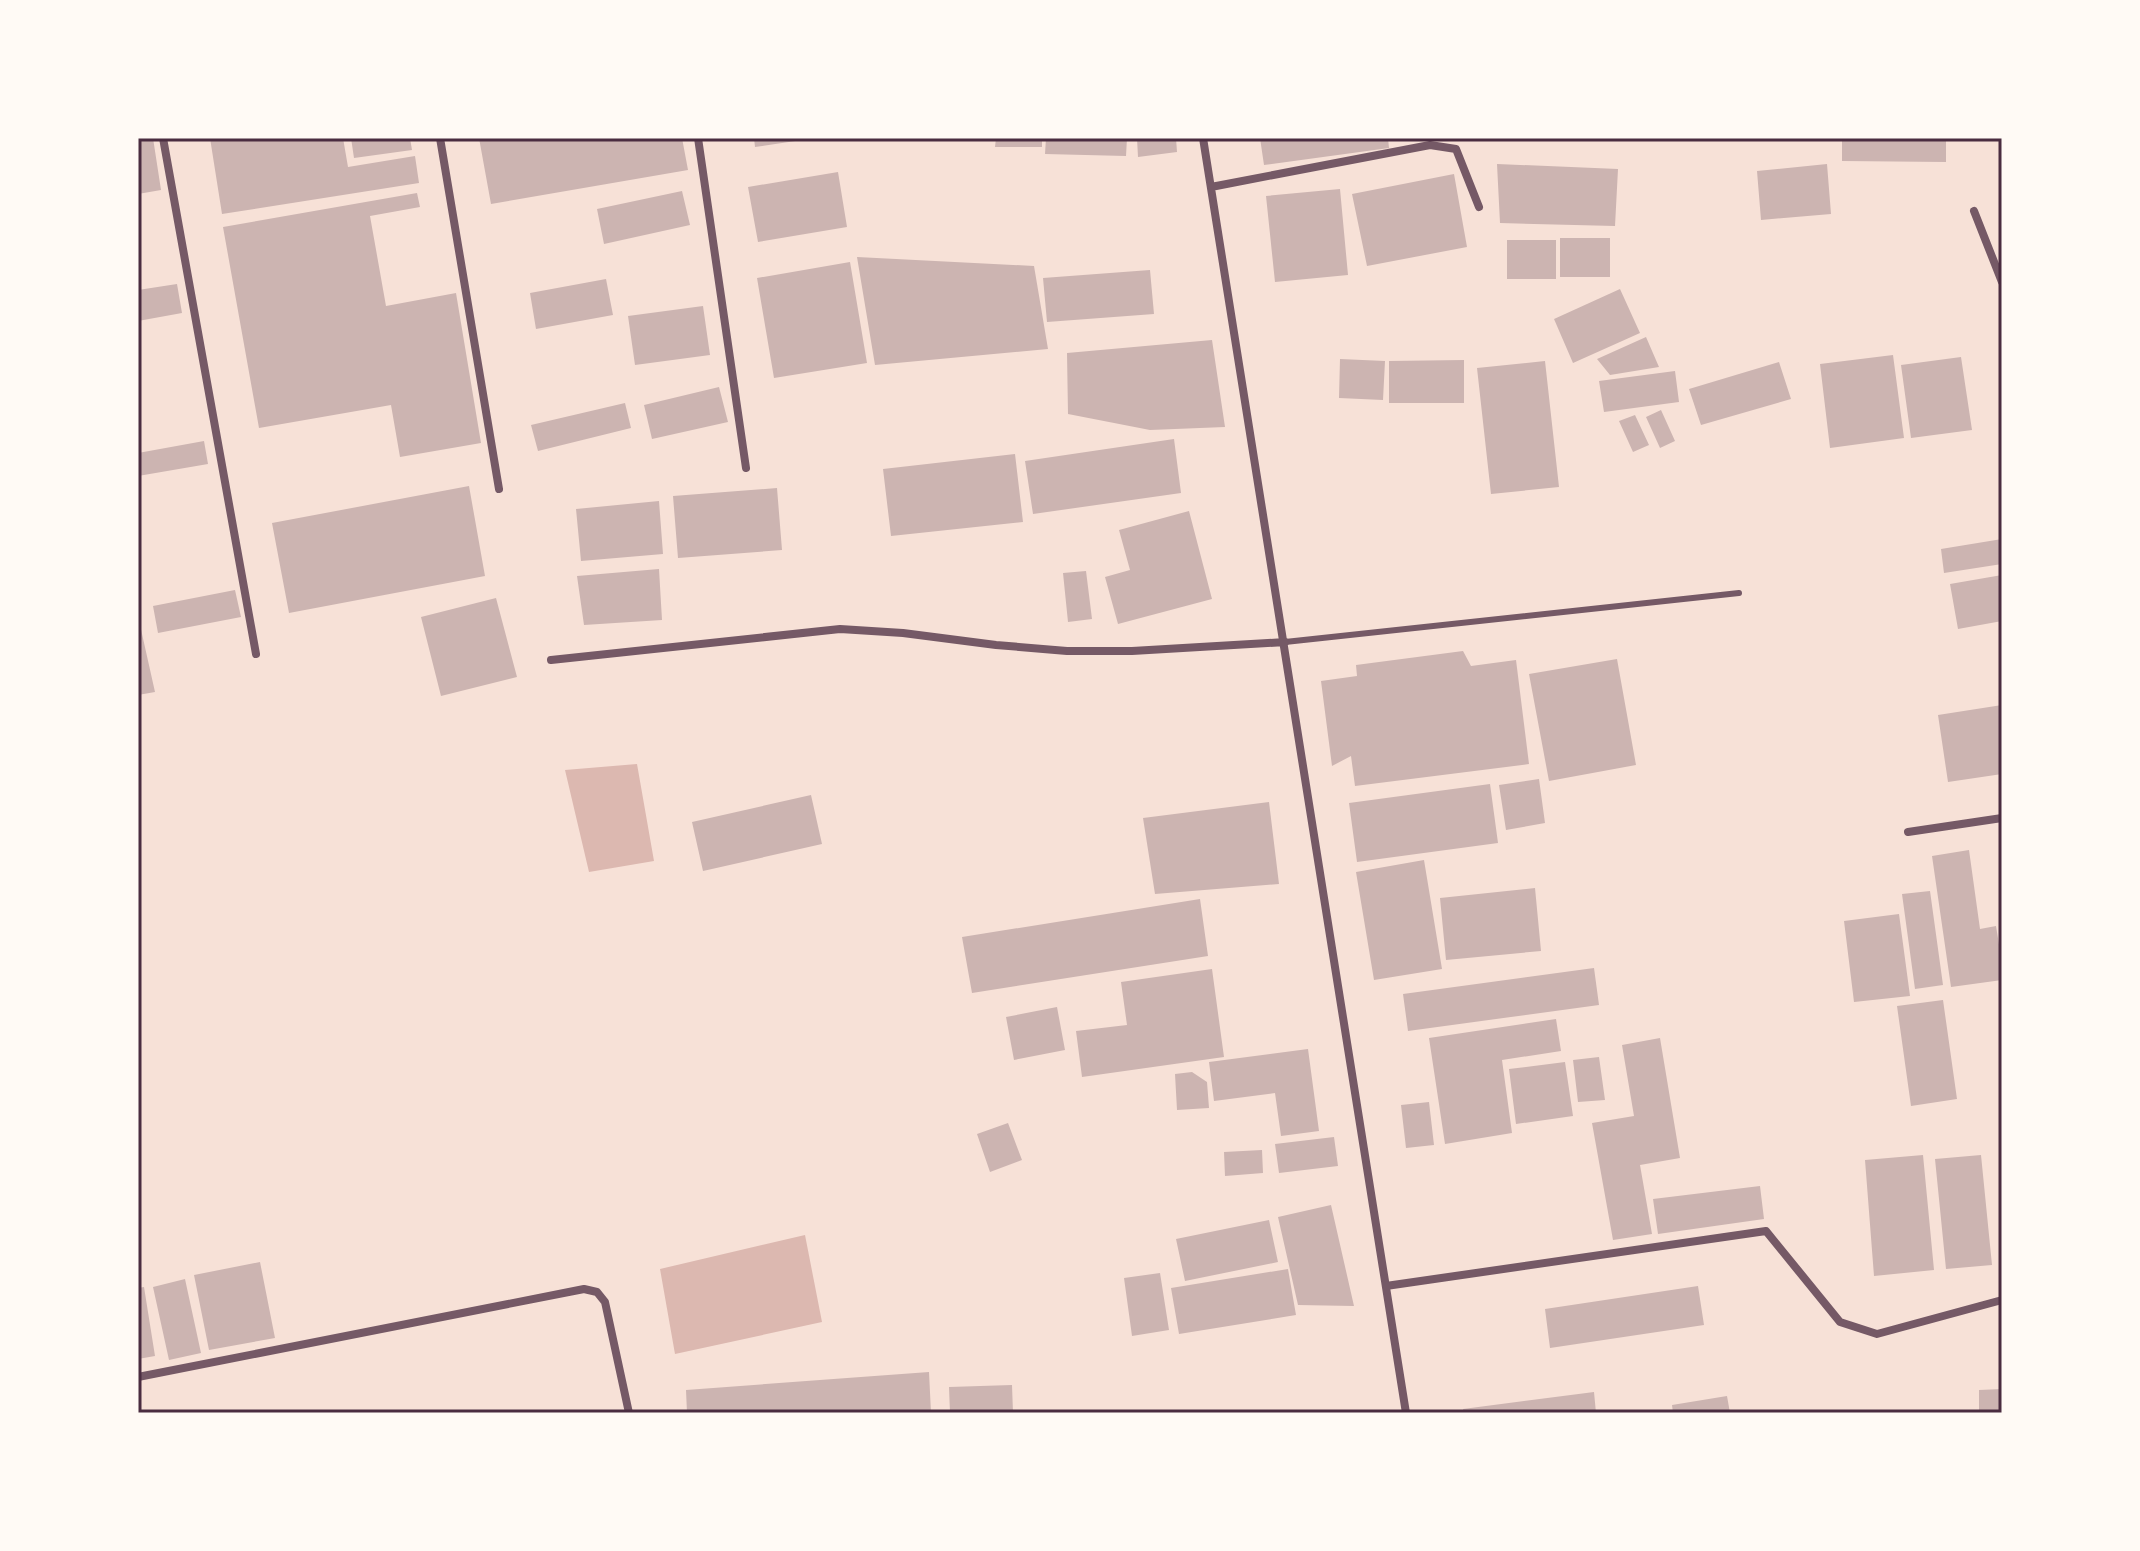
<svg xmlns="http://www.w3.org/2000/svg" width="2140" height="1551" viewBox="0 0 2140 1551" font-family="'PT Serif',serif">
  <style>
    .water { fill: #dcb8b0 }
    .building { fill: #ccb4b1 }
    .lines { fill: none; stroke-linecap: round; stroke-linejoin: round }
    .service { stroke: #755966; stroke-width: 6 }
    .minor { stroke: #755966; stroke-width: 8 }
    .neatline { fill: none; stroke: #4a2c40; stroke-width: 3 }
  </style>
  <rect width="100%" height="100%" fill="#f7e1d7"/>
  <path class="water" d="M 637,764 L 654,861 L 589,872 L 565,770 Z
    M 805,1235 L 822,1322 L 675,1354 L 660,1269 Z"/>
  <path class="building" d="M 138,138 L 153,138 L 161,190 L 138,194 Z
    M 210,138 L 343,138 L 348,167 L 415,156 L 419,183 L 222,214 Z
    M 351,138 L 410,138 L 412,150 L 354,158 Z
    M 479,138 L 682,138 L 688,170 L 491,204 Z
    M 754,138 L 802,138 L 802,140 L 755,147 Z
    M 996,138 L 1042,138 L 1042,147 L 995,147 Z
    M 1046,138 L 1127,138 L 1126,156 L 1045,154 Z
    M 1137,138 L 1176,138 L 1177,152 L 1138,157 Z
    M 1260,138 L 1388,138 L 1389,148 L 1264,165 Z
    M 1842,138 L 1946,138 L 1946,162 L 1842,161 Z
    M 1497,164 L 1618,169 L 1615,226 L 1500,223 Z
    M 1827,164 L 1831,214 L 1761,220 L 1757,171 Z
    M 838,172 L 847,227 L 758,242 L 748,187 Z
    M 1454,174 L 1467,247 L 1367,266 L 1352,194 Z
    M 1340,189 L 1348,275 L 1275,282 L 1266,196 Z
    M 682,191 L 690,225 L 604,244 L 597,209 Z
    M 417,193 L 420,207 L 370,216 L 386,306 L 456,293 L 481,443 L 400,457 L 391,405 L 259,428 L 223,227 Z
    M 1560,238 L 1610,238 L 1610,277 L 1560,277 Z
    M 1507,240 L 1556,240 L 1556,279 L 1507,279 Z
    M 857,257 L 1034,266 L 1048,349 L 875,365 Z
    M 850,262 L 867,363 L 774,378 L 757,278 Z
    M 1150,270 L 1154,314 L 1047,322 L 1043,278 Z
    M 606,279 L 613,315 L 536,329 L 530,293 Z
    M 177,284 L 182,313 L 138,321 L 138,290 Z
    M 1620,289 L 1640,333 L 1573,363 L 1554,319 Z
    M 703,306 L 710,355 L 635,365 L 628,316 Z
    M 1646,337 L 1659,367 L 1610,375 L 1597,359 Z
    M 1212,340 L 1225,427 L 1150,430 L 1068,414 L 1067,353 Z
    M 1893,355 L 1904,438 L 1830,448 L 1820,364 Z
    M 1961,357 L 1972,430 L 1911,438 L 1901,365 Z
    M 1340,359 L 1385,361 L 1383,400 L 1339,398 Z
    M 1464,360 L 1464,403 L 1389,403 L 1389,361 Z
    M 1545,361 L 1559,487 L 1491,494 L 1477,368 Z
    M 1779,362 L 1791,399 L 1701,425 L 1689,389 Z
    M 1675,371 L 1679,402 L 1604,412 L 1599,381 Z
    M 719,387 L 728,422 L 652,439 L 644,405 Z
    M 625,403 L 631,428 L 538,451 L 531,425 Z
    M 1661,410 L 1675,441 L 1660,448 L 1646,417 Z
    M 1635,415 L 1649,445 L 1633,452 L 1619,421 Z
    M 1174,439 L 1181,493 L 1033,514 L 1025,461 Z
    M 204,441 L 208,464 L 138,476 L 138,453 Z
    M 1015,454 L 1023,522 L 891,536 L 883,469 Z
    M 469,486 L 485,576 L 289,613 L 272,523 Z
    M 777,488 L 782,550 L 678,558 L 673,496 Z
    M 659,501 L 663,554 L 581,561 L 576,509 Z
    M 1189,511 L 1212,599 L 1118,624 L 1105,577 L 1130,570 L 1119,530 Z
    M 2002,539 L 2002,564 L 1944,573 L 1941,549 Z
    M 659,569 L 662,620 L 584,625 L 577,576 Z
    M 1086,571 L 1092,619 L 1068,622 L 1063,573 Z
    M 2002,575 L 2002,621 L 1958,629 L 1950,584 Z
    M 235,590 L 241,617 L 158,633 L 153,606 Z
    M 496,598 L 517,677 L 441,696 L 421,617 Z
    M 138,616 L 155,692 L 138,695 Z
    M 1463,651 L 1471,666 L 1516,660 L 1529,764 L 1355,786 L 1351,756 L 1332,766 L 1321,681 L 1357,676 L 1356,665 Z
    M 1617,659 L 1636,765 L 1549,781 L 1529,674 Z
    M 2002,705 L 2002,774 L 1948,782 L 1938,715 Z
    M 1539,779 L 1545,823 L 1506,830 L 1499,785 Z
    M 1490,784 L 1498,843 L 1357,862 L 1349,803 Z
    M 811,795 L 822,844 L 703,871 L 692,822 Z
    M 1269,802 L 1279,884 L 1155,894 L 1143,818 Z
    M 1969,850 L 1980,929 L 1996,926 L 2002,963 L 2002,980 L 1951,987 L 1932,856 Z
    M 1424,860 L 1442,969 L 1374,980 L 1356,872 Z
    M 1535,888 L 1541,951 L 1446,960 L 1440,898 Z
    M 1930,891 L 1943,985 L 1915,989 L 1902,894 Z
    M 1200,899 L 1208,956 L 972,993 L 962,937 Z
    M 1899,914 L 1910,996 L 1854,1002 L 1844,921 Z
    M 1594,968 L 1599,1005 L 1408,1031 L 1403,994 Z
    M 1212,969 L 1224,1057 L 1082,1077 L 1076,1031 L 1127,1025 L 1121,982 Z
    M 1943,1000 L 1957,1099 L 1911,1106 L 1897,1006 Z
    M 1057,1007 L 1065,1050 L 1014,1060 L 1006,1017 Z
    M 1556,1019 L 1561,1051 L 1502,1060 L 1512,1133 L 1445,1144 L 1429,1038 Z
    M 1660,1038 L 1680,1158 L 1640,1165 L 1652,1234 L 1613,1240 L 1592,1123 L 1634,1116 L 1622,1045 Z
    M 1308,1049 L 1319,1131 L 1281,1136 L 1275,1093 L 1214,1101 L 1209,1062 Z
    M 1599,1057 L 1605,1100 L 1578,1102 L 1573,1060 Z
    M 1565,1062 L 1573,1116 L 1516,1124 L 1509,1069 Z
    M 1192,1072 L 1207,1082 L 1209,1108 L 1177,1110 L 1175,1074 Z
    M 1429,1102 L 1434,1145 L 1406,1148 L 1401,1105 Z
    M 1008,1123 L 1022,1160 L 990,1172 L 977,1134 Z
    M 1334,1137 L 1338,1166 L 1279,1173 L 1275,1144 Z
    M 1262,1150 L 1263,1173 L 1225,1176 L 1224,1152 Z
    M 1923,1155 L 1934,1270 L 1874,1276 L 1865,1160 Z
    M 1981,1155 L 1992,1265 L 1946,1269 L 1935,1159 Z
    M 1760,1186 L 1764,1219 L 1658,1234 L 1653,1199 Z
    M 1331,1205 L 1354,1306 L 1298,1305 L 1278,1217 Z
    M 1269,1220 L 1278,1262 L 1185,1281 L 1176,1239 Z
    M 260,1262 L 275,1338 L 209,1350 L 194,1275 Z
    M 1288,1269 L 1296,1315 L 1179,1334 L 1171,1288 Z
    M 1160,1273 L 1169,1330 L 1132,1336 L 1124,1278 Z
    M 185,1279 L 201,1353 L 169,1360 L 153,1287 Z
    M 1698,1286 L 1704,1325 L 1550,1348 L 1545,1309 Z
    M 144,1287 L 155,1356 L 138,1359 L 138,1288 Z
    M 929,1372 L 931,1413 L 687,1413 L 686,1390 Z
    M 1012,1385 L 1013,1413 L 950,1413 L 949,1387 Z
    M 2002,1389 L 2002,1413 L 1979,1413 L 1979,1390 Z
    M 1594,1392 L 1596,1413 L 1464,1413 L 1463,1409 Z
    M 1727,1396 L 1730,1413 L 1673,1413 L 1672,1405 Z"/>
  <g class="lines">
    <path class="service" d="M 1285,642 L 1739,593"/>
    <path class="minor" d="M 163,138 L 256,654
      M 440,138 L 499,489
      M 698,138 L 746,468
      M 1203,138 L 1406,1413
      M 1211,187 L 1430,145 L 1456,149 L 1479,207
      M 1974,211 L 2002,282
      M 551,660 L 840,629 L 903,633 L 996,645 L 1067,651 L 1132,651 L 1285,642
      M 1908,832 L 2002,818
      M 1386,1286 L 1766,1231 L 1840,1322 L 1877,1334 L 2002,1300
      M 138,1377 L 584,1289 L 597,1292 L 605,1302 L 629,1413"/>
  </g>
  <rect width="2140" height="1551" fill="none" stroke="#fffaf5" stroke-width="280"/>
  <rect x="140" y="140" width="1860" height="1271" class="neatline"/>
</svg>
